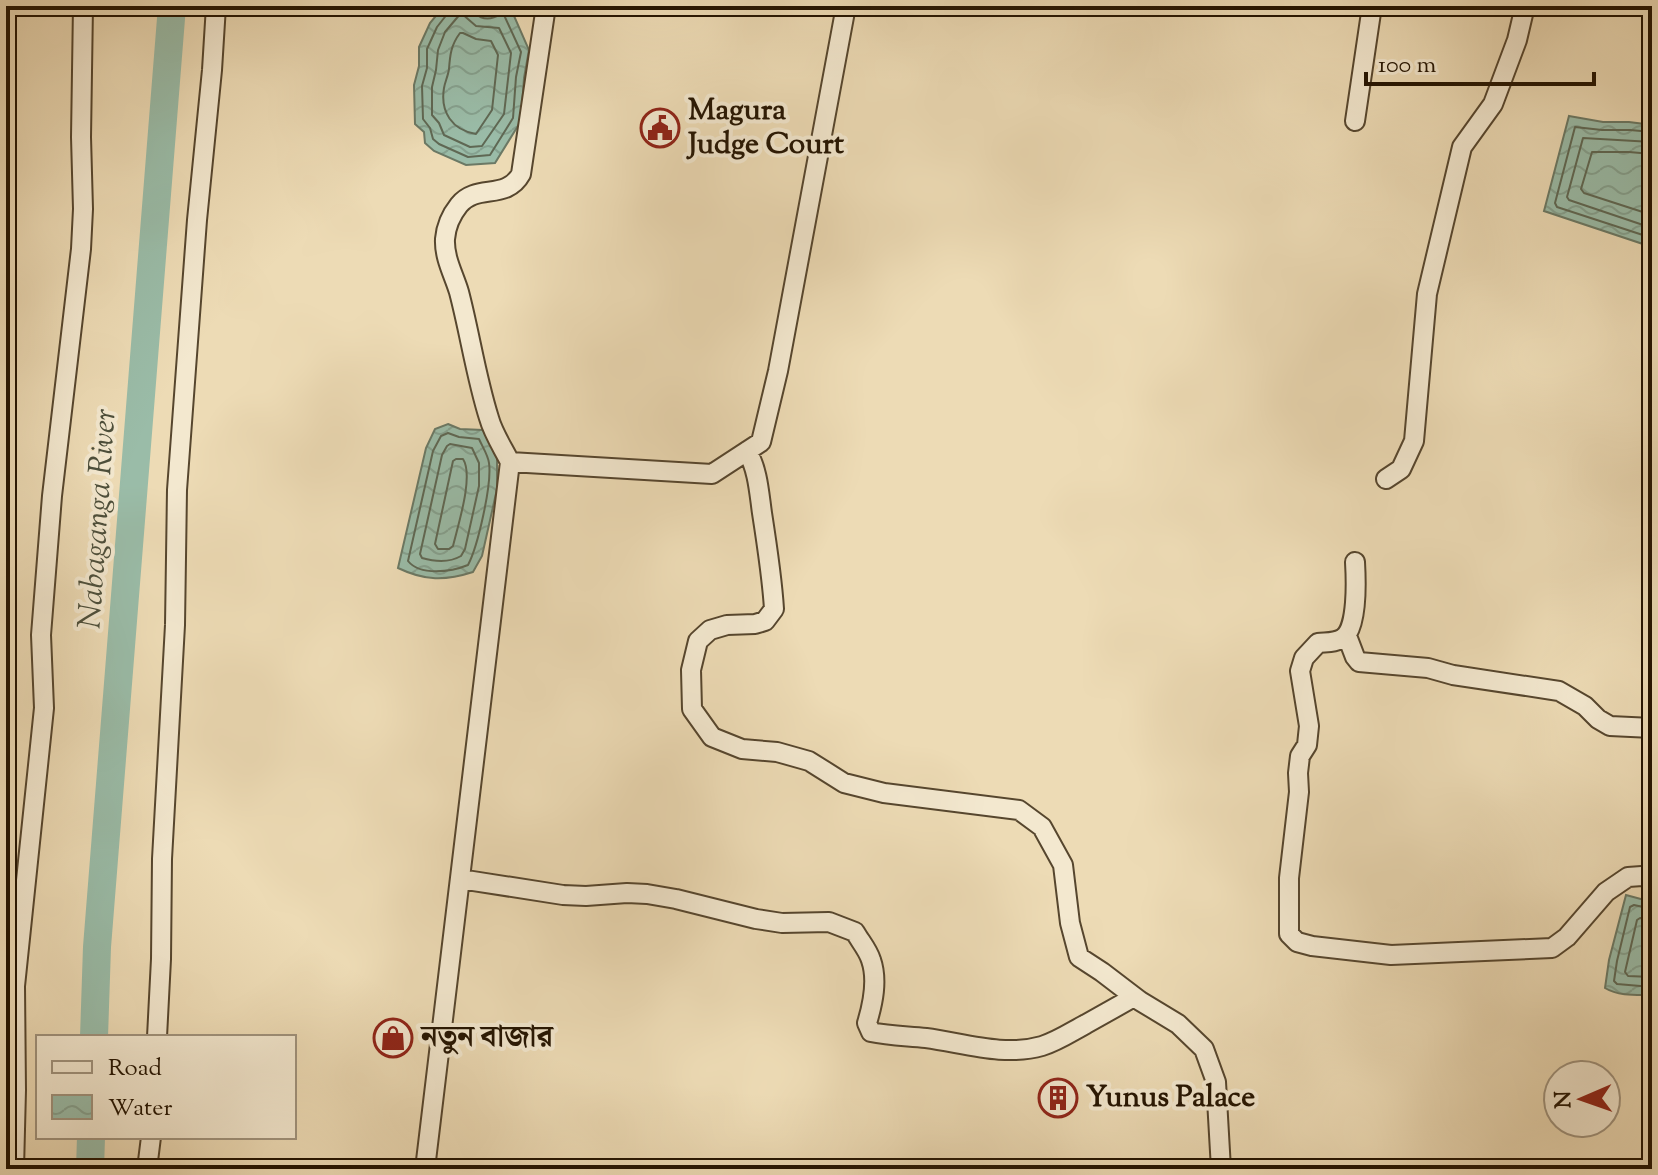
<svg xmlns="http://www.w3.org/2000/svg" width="1658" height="1175" viewBox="0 0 1658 1175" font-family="'Sorts Mill Goudy','Noto Serif Bengali',serif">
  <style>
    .water { fill: url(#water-waves); stroke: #6b7965; stroke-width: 2 }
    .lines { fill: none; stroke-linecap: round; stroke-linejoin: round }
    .shore { stroke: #5f6854; stroke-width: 2 }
    .river { stroke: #9abca8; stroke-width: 28 }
    .minor-casing { stroke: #56462e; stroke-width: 22 }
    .minor { stroke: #f3e8cf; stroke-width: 18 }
    .labels { text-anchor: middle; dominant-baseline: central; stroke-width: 8; stroke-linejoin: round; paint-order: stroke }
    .poi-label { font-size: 30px; font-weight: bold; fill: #241401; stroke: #f3e8cf; text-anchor: start }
    .water-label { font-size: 32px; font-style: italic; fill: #4d4f3b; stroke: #f3e8cf }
  </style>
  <defs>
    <pattern id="water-waves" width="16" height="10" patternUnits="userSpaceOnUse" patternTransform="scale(2)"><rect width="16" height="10" fill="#9abca8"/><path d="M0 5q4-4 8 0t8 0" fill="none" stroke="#85a18f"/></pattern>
  </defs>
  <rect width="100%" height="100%" fill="#eddbb5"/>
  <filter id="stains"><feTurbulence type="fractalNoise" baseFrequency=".0025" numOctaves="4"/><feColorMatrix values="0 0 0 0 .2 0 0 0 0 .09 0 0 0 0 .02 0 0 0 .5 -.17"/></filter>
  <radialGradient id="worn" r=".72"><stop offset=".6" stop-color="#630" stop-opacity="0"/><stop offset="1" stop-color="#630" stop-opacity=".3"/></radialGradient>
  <path class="water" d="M 444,6 L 475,8 L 485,10 L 511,9 L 529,50 L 524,78 L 521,121 L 495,163 L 466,165 L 434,151 L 425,143 L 424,132 L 415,124 L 414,85 L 419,66 L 419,47 L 430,23 Z
    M 1569,116 L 1603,122 L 1629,122 L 1652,125 L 1652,247 L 1544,211 Z
    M 448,424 L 460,429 L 483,430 L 497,458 L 497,489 L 482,556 L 473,572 C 445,581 425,581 398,568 L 426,448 L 435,429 Z
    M 1626,895 L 1652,902 L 1652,994 L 1650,995 C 1635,995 1618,996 1605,988 L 1609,960 Z"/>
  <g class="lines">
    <path class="shore" d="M 449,6 L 448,13 L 437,27 L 427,49 L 427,68 L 422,86 L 423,119 L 430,128 L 433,139 L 439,144 L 468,157 L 490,155 L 513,118 L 516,77 L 521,52 L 504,15 L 501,14 C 493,19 483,21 475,13 L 474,6
      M 461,13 L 476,26 L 499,28 L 511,53 L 504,114 L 482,146 L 470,147 L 444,135 L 439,123 L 432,115 L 432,87 L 436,70 L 438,50 L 445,32 Z
      M 463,33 L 476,39 L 491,41 L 498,55 L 492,110 L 476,134 C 452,130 440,112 444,88 C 445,82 448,76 449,69 C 450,55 451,45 460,33 Z
      M 1652,132 L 1630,130 L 1602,130 L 1575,127 L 1555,203 L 1557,207 L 1652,238
      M 1652,142 L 1583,138 L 1567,197 L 1569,200 L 1652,228
      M 1652,154 L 1629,152 L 1592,152 L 1581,189 L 1584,193 L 1652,215
      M 448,433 L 459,437 L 479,439 C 482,446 488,455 489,463 C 492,484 478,546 468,565 C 451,572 420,576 408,561 L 433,451 L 441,436 Z
      M 450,444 L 472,448 L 479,463 L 479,486 L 465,549 L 461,556 C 449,563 436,562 422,558 L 420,554 L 442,455 L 447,446 Z
      M 456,459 L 463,459 C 474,476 458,525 453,546 L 449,549 L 438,549 L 435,544 L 453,461 Z
      M 1652,909 L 1634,905 L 1630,907 L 1617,961 L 1614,981 L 1617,984 L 1652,987
      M 1652,919 L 1640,918 L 1637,920 L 1625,972 L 1628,976 L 1652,977"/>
    <path class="river" d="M 94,1037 L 97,947 L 172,6
      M 90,1169 L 91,1137"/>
    <defs>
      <path id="minor" d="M 1355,121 L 1372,6
        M 747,451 C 758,470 759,492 762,513 C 767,545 772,577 774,609 L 765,621 L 755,624 L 727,625 L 710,630 L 698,641 L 691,670 L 692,709 L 712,737 L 742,749 L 777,752 L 809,761 L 844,783 L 884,793 L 1019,810 L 1042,827 L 1063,865 L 1070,923 L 1079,957 L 1102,972 L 1140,1001 L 1178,1024 L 1204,1049 L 1216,1082 L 1221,1169
        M 510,462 C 503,448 493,433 489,418 C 476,377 470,334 459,292 C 454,275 444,258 445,239 C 446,227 451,215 459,205 C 477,183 506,201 521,174 L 546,6
        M 1386,479 L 1401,469 L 1414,441 L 1427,294 L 1462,147 L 1493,104 L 1517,40 L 1525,6
        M 1355,562 C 1356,579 1358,628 1343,638 C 1336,643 1326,642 1318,643 L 1304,658 L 1300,671 L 1309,726 L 1307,745 L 1300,756 L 1298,773 L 1299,792 L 1289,878 L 1289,934 L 1297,942 L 1312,946 L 1391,955 L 1552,948 L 1567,937 L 1606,892 L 1628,877 L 1642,876 L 1652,879
        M 1347,636 L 1355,657 L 1359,662 L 1428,668 L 1453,675 L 1559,691 L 1585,706 L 1598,719 L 1610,726 L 1652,728
        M 460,879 L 563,895 L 586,896 L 627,893 L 647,894 L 676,899 L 756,919 L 782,923 L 829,922 L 855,932 C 860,941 868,950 871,960 C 878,980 873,1003 867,1023 L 871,1032 C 889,1036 907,1036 926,1038 C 964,1043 1004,1057 1042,1046 C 1058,1041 1071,1032 1086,1024 C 1102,1015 1118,1006 1134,997
        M 157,1037 L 161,959 L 162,859 L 175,625 L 177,490 L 197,220 L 212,70 L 216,6
        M 14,1169 L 16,1090 L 15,986 L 44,708 L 41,635 L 52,496 L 81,249 L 83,209 L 81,137 L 83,6
        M 147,1169 L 151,1137
        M 425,1169 L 510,462 L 712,474 L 761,442 L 778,371 L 846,6"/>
    </defs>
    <use href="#minor" class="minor-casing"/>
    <use href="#minor" class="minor"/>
  </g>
  <defs>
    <symbol id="civic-ring" viewBox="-11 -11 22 22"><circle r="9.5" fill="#f3e8cf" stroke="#8f2418" stroke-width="1.5"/><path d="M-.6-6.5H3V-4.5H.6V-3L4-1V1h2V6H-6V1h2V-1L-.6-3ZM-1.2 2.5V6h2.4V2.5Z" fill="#8f2418"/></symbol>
    <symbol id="shop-ring" viewBox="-11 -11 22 22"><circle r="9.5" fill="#f3e8cf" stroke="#8f2418" stroke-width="1.5"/><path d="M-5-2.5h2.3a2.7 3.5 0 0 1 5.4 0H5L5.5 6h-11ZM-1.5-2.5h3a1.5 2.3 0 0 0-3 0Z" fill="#8f2418"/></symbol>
    <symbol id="building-ring" viewBox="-11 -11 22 22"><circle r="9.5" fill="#f3e8cf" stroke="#8f2418" stroke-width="1.5"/><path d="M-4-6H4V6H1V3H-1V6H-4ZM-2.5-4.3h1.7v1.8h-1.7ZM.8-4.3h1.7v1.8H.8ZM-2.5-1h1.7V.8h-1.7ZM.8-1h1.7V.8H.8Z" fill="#8f2418"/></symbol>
  </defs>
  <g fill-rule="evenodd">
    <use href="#civic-ring" x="638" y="106" width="44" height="44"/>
    <use href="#shop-ring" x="371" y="1016" width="44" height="44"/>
    <use href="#building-ring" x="1036" y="1076" width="44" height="44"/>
  </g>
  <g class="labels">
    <g class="poi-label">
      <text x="688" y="111">Magura<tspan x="688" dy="34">Judge Court</tspan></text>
      <text x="421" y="1038">নতুন বাজার</text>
      <text x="1086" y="1098">Yunus Palace</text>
    </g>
    <g class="water-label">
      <text transform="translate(99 519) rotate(-86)">Nabaganga River</text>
    </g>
  </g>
  <rect width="1658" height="1175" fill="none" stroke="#eddbb5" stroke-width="32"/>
  <rect x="8" y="8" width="1642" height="1159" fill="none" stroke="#241401" stroke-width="4"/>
  <rect x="16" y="16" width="1626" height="1143" fill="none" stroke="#241401" stroke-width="2"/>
  <rect x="36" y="1035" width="260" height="104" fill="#f3e8cf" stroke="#a0937d" stroke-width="2"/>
  <rect x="52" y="1061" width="40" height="12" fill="#f3e8cf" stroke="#a0937d" stroke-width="2"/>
  <text x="108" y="1075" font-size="24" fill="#241401">Road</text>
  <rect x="52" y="1095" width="40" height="24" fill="url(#water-waves)" stroke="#a0937d" stroke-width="2"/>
  <text x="108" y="1115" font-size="24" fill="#241401">Water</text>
  <g transform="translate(1582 1099) rotate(268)"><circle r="38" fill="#f3e8cf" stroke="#a0937d" stroke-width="2"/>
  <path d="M0-6L14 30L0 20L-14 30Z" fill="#8f2418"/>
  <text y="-12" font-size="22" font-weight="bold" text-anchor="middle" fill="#241401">N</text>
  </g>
  <path d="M1366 72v12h228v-12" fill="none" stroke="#241401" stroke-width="4"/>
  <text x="1378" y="72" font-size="24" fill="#241401" stroke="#f3e8cf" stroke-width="6" paint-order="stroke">100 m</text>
  <rect width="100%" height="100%" filter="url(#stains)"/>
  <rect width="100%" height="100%" fill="url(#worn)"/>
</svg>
